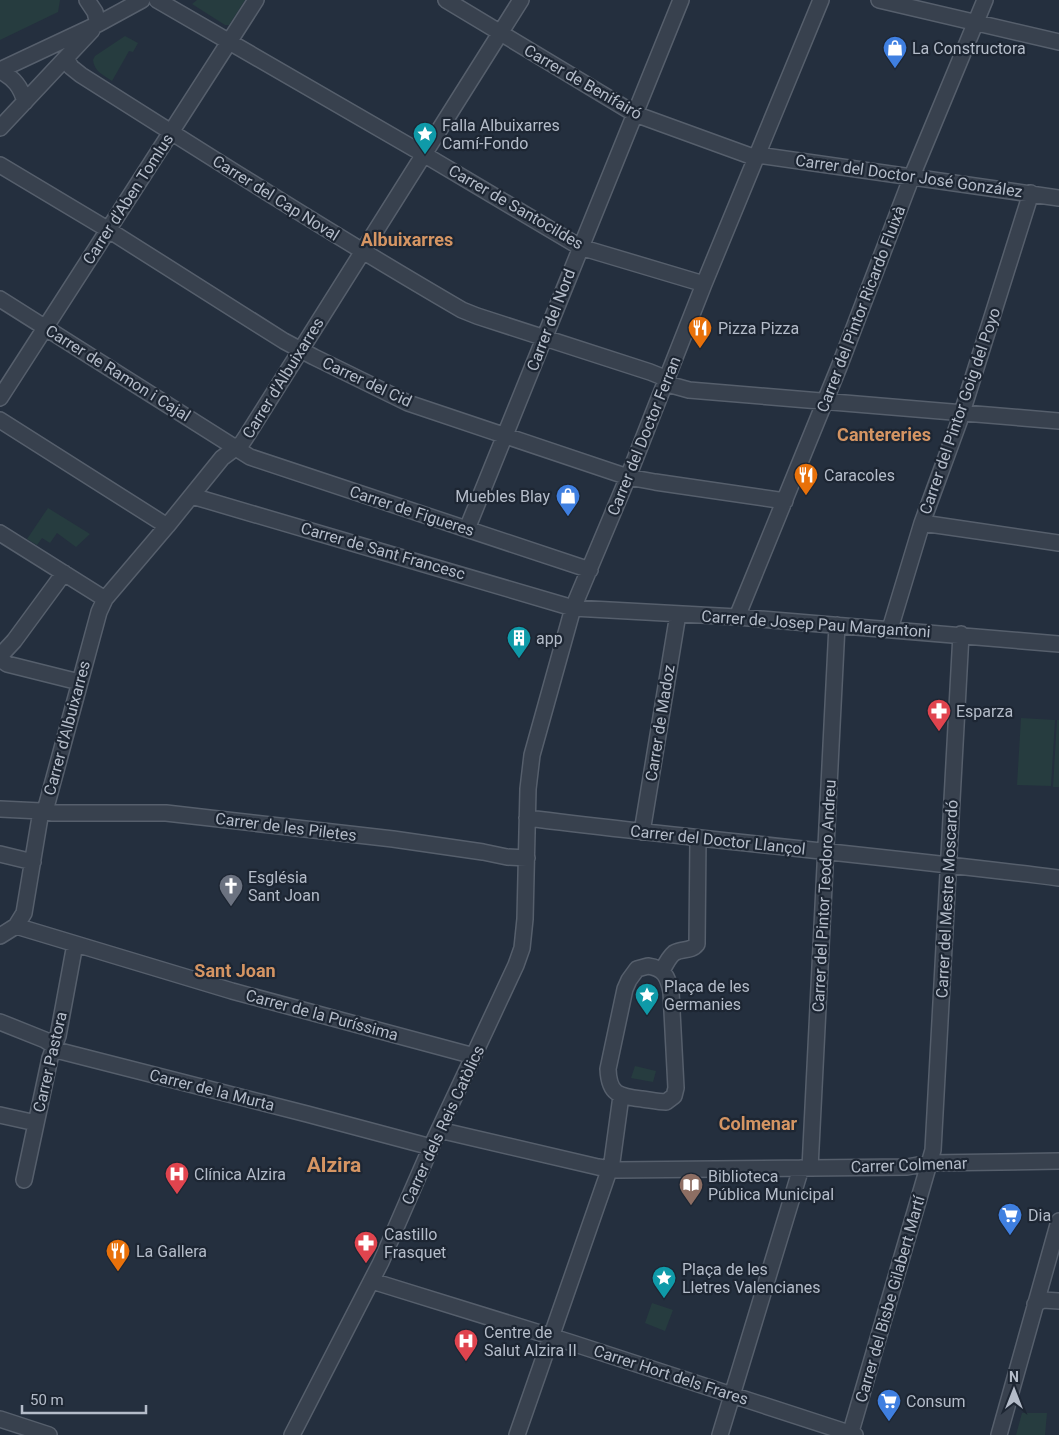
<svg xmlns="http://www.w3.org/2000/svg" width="1059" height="1435" viewBox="0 0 1059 1435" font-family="Roboto,sans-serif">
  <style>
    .green { fill: #263c3f }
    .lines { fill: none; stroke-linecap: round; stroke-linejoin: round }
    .street-casing { stroke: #565f6c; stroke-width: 18 }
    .street { stroke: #38414e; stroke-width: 15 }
    .labels { text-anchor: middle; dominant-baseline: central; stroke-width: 4.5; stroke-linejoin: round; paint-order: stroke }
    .poi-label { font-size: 16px; fill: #b4bcc9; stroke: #1d2633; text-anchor: start }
    .street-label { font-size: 16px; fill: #b4bcc9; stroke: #1d2633 }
    .neighbourhood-label { font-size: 18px; font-weight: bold; fill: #d59563; stroke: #1d2633 }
    .district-label { font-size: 21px; font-weight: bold; fill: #d59563; stroke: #1d2633 }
  </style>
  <rect width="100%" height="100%" fill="#242f3e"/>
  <path class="green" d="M 0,0 L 60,0 L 58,12 L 0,40 Z
    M 197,0 L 245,0 L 229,25 L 225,25 L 192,4 Z
    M 125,36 L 138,43 L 133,52 L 129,51 L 112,81 C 103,75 94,71 93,60 L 95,56 Z
    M 48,508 L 90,534 L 76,547 L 57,533 L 50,543 L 42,538 L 37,545 L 27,539 Z
    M 1021,718 L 1055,720 L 1051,786 L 1017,785 Z
    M 1057,720 L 1059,720 L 1059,787 L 1053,787 Z
    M 635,1066 L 656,1071 L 653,1082 L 631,1078 Z
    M 652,1303 L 673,1310 L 665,1331 L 645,1323 Z
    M 1022,1413 L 1047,1413 L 1045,1435 L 1016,1435 Z"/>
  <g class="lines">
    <defs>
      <path id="street" d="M 87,0 L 95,12 L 98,24
        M 157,0 L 425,155 L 580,247 L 704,284
        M 446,0 L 635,114 L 756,158
        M 879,0 L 1059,42
        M 66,58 L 71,67 L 81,75 C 207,155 333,235 462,310 L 477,316 L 650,372 L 660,376 L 671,385 L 689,390 L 1059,421
        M 0,70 L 98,24 L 142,0
        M 0,71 C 14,78 21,87 25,102
        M 0,128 L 92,30
        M 758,155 L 1059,198
        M 0,165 L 107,229 L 284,341 L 314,357 L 408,403 L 628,477 L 655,482 L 785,501
        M 0,299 L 250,457 L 590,570
        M 0,398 L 256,0
        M 0,420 L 167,526
        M 192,496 L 573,608 L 737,617 L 1059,644
        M 922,523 L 1059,543
        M 467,529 L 681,0
        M 0,533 L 105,599
        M 737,617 L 839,367 L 912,176 L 985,0
        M 890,629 L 922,523 L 959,422 L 1031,193
        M 0,656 L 14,641 L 64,573
        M 0,659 L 7,664 L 79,682
        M 0,809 L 41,811 L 53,813 L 166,813 L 393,839 L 483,852 L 507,857 L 527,858
        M 45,811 L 99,612 L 105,599 L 167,526 L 222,458 L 242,443 L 246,437 L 521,0
        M 527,818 C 704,840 882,856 1059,878
        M 642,832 L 678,614
        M 0,854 L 33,862
        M 16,926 L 24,913 L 41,811
        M 0,936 L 16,926 L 232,991 L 474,1056
        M 648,966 C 664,968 668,977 671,992 L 676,1088 L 674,1096 L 666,1102 C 658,1102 650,1100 642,1099 C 619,1096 609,1095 608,1069 L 625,989 L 629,980 L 637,969 Z
        M 662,971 C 665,965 669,957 674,953 C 682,948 691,952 697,944 L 698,838
        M 0,1022 L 45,1040 L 51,1044 L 56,1050 L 307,1114 L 431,1147
        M 0,1115 L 36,1123
        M 439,1130 L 598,1167 L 618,1170 L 907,1167 L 929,1163 L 1059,1161
        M 810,1168 L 837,625
        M 24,1180 L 50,1058 L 58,1036 L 75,944
        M 372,1281 L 569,1342 L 855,1435
        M 1035,1304 L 1043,1300 L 1059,1301
        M 0,1419 L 49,1435
        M 292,1435 L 381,1262 L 431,1147 L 516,965 L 522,948 L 525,919 L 528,789 L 532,755 L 573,608 L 628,477 L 704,284 L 821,0
        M 517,1435 L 612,1162 L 621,1096
        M 720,1435 L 801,1168
        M 850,1435 L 933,1150 L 961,634
        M 999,1435 L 1059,1221"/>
    </defs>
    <use href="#street" class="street-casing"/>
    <use href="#street" class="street"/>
  </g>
  <defs>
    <symbol id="shop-pin" viewBox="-11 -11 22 30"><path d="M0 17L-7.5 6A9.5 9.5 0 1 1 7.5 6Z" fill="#3f7fe0" stroke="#1d2633"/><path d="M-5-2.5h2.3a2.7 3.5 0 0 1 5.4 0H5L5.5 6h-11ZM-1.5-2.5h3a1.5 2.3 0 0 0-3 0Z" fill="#fff"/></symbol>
    <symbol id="sight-pin" viewBox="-11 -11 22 30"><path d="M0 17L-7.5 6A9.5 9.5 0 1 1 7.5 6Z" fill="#0f9aa8" stroke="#1d2633"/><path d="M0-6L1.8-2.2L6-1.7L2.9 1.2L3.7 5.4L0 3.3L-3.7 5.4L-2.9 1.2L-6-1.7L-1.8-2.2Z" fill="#fff"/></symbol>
    <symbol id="restaurant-pin" viewBox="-11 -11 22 30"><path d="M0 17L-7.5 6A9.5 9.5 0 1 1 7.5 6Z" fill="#e8710a" stroke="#1d2633"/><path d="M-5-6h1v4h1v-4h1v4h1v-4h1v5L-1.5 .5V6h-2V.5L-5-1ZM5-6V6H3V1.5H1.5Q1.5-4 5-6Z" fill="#fff"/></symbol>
    <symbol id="building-pin" viewBox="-11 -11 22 30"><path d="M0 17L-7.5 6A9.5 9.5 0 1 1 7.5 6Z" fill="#0f9aa8" stroke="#1d2633"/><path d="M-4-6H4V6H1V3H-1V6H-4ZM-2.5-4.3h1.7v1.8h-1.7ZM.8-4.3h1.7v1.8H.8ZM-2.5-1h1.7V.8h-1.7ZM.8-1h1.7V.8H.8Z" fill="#fff"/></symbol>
    <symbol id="pharmacy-pin" viewBox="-11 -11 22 30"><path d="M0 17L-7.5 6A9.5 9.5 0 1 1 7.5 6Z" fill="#e0444e" stroke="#1d2633"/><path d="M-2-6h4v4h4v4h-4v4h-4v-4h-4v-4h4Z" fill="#fff"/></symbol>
    <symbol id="church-pin" viewBox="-11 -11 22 30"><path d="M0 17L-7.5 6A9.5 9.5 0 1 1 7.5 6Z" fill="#6b7280" stroke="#1d2633"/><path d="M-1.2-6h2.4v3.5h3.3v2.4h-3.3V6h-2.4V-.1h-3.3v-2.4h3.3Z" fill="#fff"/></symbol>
    <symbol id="hospital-pin" viewBox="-11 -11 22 30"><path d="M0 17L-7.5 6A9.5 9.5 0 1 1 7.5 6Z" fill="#e0444e" stroke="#1d2633"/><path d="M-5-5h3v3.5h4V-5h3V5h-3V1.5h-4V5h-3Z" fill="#fff"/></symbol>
    <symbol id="library-pin" viewBox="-11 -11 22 30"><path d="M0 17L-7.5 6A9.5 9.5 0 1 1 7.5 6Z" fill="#8d6e63" stroke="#1d2633"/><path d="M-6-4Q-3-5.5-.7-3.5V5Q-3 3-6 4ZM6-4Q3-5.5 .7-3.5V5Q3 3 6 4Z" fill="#fff"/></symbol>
    <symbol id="supermarket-pin" viewBox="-11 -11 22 30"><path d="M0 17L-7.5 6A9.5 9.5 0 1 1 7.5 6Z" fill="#3f7fe0" stroke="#1d2633"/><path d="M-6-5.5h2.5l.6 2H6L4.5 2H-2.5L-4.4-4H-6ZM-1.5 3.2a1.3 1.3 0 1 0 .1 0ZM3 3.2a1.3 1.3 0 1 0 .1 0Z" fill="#fff"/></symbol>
  </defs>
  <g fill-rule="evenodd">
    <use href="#shop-pin" x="881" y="34" width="28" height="38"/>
    <use href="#sight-pin" x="411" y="120" width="28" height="38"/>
    <use href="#restaurant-pin" x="686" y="314" width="28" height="38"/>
    <use href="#restaurant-pin" x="792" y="461" width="28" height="38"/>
    <use href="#shop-pin" x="554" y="482" width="28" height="38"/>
    <use href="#building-pin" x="505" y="624" width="28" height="38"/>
    <use href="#pharmacy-pin" x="925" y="697" width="28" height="38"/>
    <use href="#church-pin" x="217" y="872" width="28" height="38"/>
    <use href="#sight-pin" x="633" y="981" width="28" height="38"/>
    <use href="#hospital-pin" x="163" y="1160" width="28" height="38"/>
    <use href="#library-pin" x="677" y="1171" width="28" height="38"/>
    <use href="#supermarket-pin" x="996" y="1201" width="28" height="38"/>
    <use href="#pharmacy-pin" x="352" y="1229" width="28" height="38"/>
    <use href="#restaurant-pin" x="104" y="1237" width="28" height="38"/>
    <use href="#sight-pin" x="650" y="1264" width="28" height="38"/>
    <use href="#hospital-pin" x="452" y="1327" width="28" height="38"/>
    <use href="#supermarket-pin" x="875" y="1387" width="28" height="38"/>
  </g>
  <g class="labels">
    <g class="poi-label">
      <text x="912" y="48">La Constructora</text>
      <text x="442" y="125">Falla Albuixarres<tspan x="442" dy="18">Camí-Fondo</tspan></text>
      <text x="718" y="328">Pizza Pizza</text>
      <text x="824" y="475">Caracoles</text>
      <text x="550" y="496" text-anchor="end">Muebles Blay</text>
      <text x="536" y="638">app</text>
      <text x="956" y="711">Esparza</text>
      <text x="248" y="877">Església<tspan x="248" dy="18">Sant Joan</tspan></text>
      <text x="664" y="986">Plaça de les<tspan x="664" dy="18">Germanies</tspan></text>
      <text x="194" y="1174">Clínica Alzira</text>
      <text x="708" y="1176">Biblioteca<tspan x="708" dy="18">Pública Municipal</tspan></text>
      <text x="1028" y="1215">Dia</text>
      <text x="384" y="1234">Castillo<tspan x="384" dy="18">Frasquet</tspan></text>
      <text x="136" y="1251">La Gallera</text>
      <text x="682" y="1269">Plaça de les<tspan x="682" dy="18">Lletres Valencianes</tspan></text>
      <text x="484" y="1332">Centre de<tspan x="484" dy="18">Salut Alzira II</tspan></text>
      <text x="906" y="1401">Consum</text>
    </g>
    <g class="street-label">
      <text transform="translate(583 82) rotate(30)">Carrer de Benifairó</text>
      <text transform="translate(909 176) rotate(8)">Carrer del Doctor José González</text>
      <text transform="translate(276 198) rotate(32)">Carrer del Cap Noval</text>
      <text transform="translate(128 199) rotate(-57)">Carrer d'Aben Tomlus</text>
      <text transform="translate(516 207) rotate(30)">Carrer de Santocildes</text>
      <text transform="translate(861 309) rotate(-69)">Carrer del Pintor Ricardo Fluixà</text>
      <text transform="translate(551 320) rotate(-69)">Carrer del Nord</text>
      <text transform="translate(118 373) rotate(32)">Carrer de Ramon i Cajal</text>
      <text transform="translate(283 378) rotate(-58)">Carrer d'Albuixarres</text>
      <text transform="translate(367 382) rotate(25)">Carrer del Cid</text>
      <text transform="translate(960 411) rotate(-71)">Carrer del Pintor Goig del Poyo</text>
      <text transform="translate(644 436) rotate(-68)">Carrer del Doctor Ferran</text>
      <text transform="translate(412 511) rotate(18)">Carrer de Figueres</text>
      <text transform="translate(383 551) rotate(16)">Carrer de Sant Francesc</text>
      <text transform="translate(816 624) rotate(4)">Carrer de Josep Pau Margantoni</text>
      <text transform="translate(660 723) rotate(-81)">Carrer de Madoz</text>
      <text transform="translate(67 728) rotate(-75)">Carrer d'Albuixarres</text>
      <text transform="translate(286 827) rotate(7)">Carrer de les Piletes</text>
      <text transform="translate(718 840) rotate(6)">Carrer del Doctor Llançol</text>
      <text transform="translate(824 896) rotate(-87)">Carrer del Pintor Teodoro Andreu</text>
      <text transform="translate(947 899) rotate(-87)">Carrer del Mestre Moscardó</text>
      <text transform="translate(322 1015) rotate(15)">Carrer de la Puríssima</text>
      <text transform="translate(50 1062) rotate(-77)">Carrer Pastora</text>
      <text transform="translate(212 1090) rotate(14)">Carrer de la Murta</text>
      <text transform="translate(443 1125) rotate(-65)">Carrer dels Reis Catòlics</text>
      <text transform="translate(909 1165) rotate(-2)">Carrer Colmenar</text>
      <text transform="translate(890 1299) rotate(-74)">Carrer del Bisbe Gilabert Martí</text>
      <text transform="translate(671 1375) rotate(18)">Carrer Hort dels Frares</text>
    </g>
    <g class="neighbourhood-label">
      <text x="407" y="239">Albuixarres</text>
      <text x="884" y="434">Cantereries</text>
      <text x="235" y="970">Sant Joan</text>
      <text x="758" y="1123">Colmenar</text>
    </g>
    <g class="district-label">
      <text x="334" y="1165">Alzira</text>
    </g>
  </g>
  <g transform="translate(1014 1390)" stroke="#1d2633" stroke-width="4" paint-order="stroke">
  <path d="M0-4L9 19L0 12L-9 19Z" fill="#b4bcc9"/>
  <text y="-8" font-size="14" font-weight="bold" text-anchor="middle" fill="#b4bcc9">N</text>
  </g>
  <path d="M22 1405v8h124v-8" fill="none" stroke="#b4bcc9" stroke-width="2.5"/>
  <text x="30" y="1405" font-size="15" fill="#b4bcc9" stroke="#1d2633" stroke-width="4" paint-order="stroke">50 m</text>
</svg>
